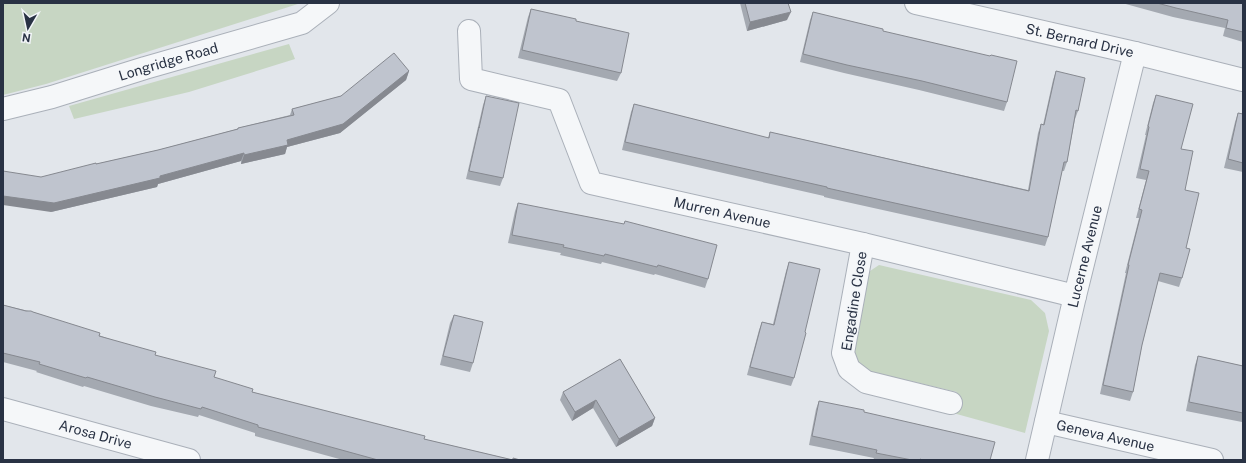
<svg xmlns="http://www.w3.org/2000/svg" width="1246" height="463" viewBox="0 0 1246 463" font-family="'Public Sans',sans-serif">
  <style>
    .green { fill: #c7d6c3 }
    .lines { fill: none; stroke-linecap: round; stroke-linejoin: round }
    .minor-casing { stroke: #aab0b9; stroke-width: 24 }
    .tertiary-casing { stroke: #aab0b9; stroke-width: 24 }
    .minor { stroke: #f5f7f9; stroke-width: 22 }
    .tertiary { stroke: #f5f7f9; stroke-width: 22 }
    .wall { fill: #a4a9b1 }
    .shaded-wall { fill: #868990 }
    .building { fill: #bfc4ce; stroke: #868990 }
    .labels { text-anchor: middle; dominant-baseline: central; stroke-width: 3; stroke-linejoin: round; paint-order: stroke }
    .street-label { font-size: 14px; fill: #293244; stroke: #f2f5f8 }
  </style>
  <rect width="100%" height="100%" fill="#e2e6eb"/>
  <path class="green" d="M 3,3 L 301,3 L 46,84 L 3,95 Z
    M 289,44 L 295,59 L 189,92 L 74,119 L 69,106 Z
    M 879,265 L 1031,300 L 1045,313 L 1049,331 L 1025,433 L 953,413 L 957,392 L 868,371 L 856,362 L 850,349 L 867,273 Z"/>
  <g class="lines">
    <defs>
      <g id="minor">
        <path id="s1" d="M 916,3 L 1135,53 L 1243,80"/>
        <path id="s2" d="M 469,31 L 471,79 L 559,100 L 591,183 L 863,244 L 1075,296"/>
        <path d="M 863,244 L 843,353 L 849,369 L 866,382 L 951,403"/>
        <path id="s3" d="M 3,409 L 189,460"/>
        <path id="s4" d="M 1046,422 L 1212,460"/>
        <path id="s5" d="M 1037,460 L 1075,296 L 1135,53"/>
      </g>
      <g id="tertiary">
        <path id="s6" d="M 3,109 L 52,97 L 145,68 L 302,23 L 328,3"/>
      </g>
    </defs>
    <use href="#minor" class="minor-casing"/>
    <use href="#tertiary" class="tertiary-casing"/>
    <use href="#minor" class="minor"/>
    <use href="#tertiary" class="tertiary"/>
  </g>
  <path class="wall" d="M 740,3 L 788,3 L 787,20 L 747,31 Z
    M 1122,3 L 1243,3 L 1243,42 L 1223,36 L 1225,28 L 1173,17 Z
    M 531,9 L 576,21 L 621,73 L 617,81 L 518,58 L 528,17 Z
    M 813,12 L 883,31 L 1007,102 L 1004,111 L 919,90 L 844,73 L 800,62 L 810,20 Z
    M 409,71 L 406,80 L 340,133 L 287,147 L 285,154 L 241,164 L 241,161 L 158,184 L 157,187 L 51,212 L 96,164 L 158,150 L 237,129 L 238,128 L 290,115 L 292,109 L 341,96 Z
    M 1056,71 L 1078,111 L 1075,119 L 1067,162 L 1064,171 L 1062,171 L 1048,237 L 1045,246 L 824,197 L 824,196 L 622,150 L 631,112 L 634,104 L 768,138 L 770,132 L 1028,190 L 1038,133 L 1041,124 L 1043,125 L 1053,80 Z
    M 1156,95 L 1181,149 L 1185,190 L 1186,248 L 1182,278 L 1179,287 L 1158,281 L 1142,345 L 1133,392 L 1130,401 L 1100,394 L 1126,273 L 1125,273 L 1139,218 L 1136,218 L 1146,180 L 1136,178 L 1146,135 L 1145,135 L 1153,103 Z
    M 486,96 L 503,178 L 500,186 L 466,179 L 483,105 Z
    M 1238,113 L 1243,114 L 1243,172 L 1224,168 L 1235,122 Z
    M 518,203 L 708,279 L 705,288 L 655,274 L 654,275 L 602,262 L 601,264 L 560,255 L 561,253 L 508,243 L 515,211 Z
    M 789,262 L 794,378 L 791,386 L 747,375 L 759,330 L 762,322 L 773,324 L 786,271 Z
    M 3,305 L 33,312 L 155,355 L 214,377 L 252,392 L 424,439 L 513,460 L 520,460 L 343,460 L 255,436 L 255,433 L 199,415 L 198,417 L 151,406 L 84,386 L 83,387 L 36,372 L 37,371 L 3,362 Z
    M 454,315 L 473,363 L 470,372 L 440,365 L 450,323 Z
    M 1198,356 L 1243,366 L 1243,424 L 1242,424 L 1242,422 L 1186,411 L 1195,365 Z
    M 620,359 L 655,418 L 652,426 L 616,447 L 593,408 L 572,421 L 560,400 L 563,392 Z
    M 819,401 L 864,412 L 990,460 L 873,460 L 874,458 L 809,445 L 816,409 Z"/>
  <path class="shaded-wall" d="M 791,12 L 787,20 L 747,31 L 750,22 Z
    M 409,71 L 406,80 L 340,133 L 287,147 L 285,154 L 241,164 L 244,155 L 287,140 Z
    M 244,153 L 241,161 L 158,184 L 157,187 L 51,212 L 3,205 L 3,196 L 160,176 Z
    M 596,400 L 593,408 L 572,421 L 575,412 Z
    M 655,418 L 652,426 L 616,447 L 619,439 Z"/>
  <path class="building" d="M 745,3 L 788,3 L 791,12 L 750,22 Z
    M 1157,3 L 1243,3 L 1243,32 L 1226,28 L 1228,20 L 1176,8 Z
    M 531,9 L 576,19 L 576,21 L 629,33 L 621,73 L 522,50 Z
    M 813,12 L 883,29 L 883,31 L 990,56 L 991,55 L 1017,61 L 1007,102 L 922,81 L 847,65 L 803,54 Z
    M 394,53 L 409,71 L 343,124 L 287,140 L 288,145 L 244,155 L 244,153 L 160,176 L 160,178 L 54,203 L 3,196 L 3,171 L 41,177 L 96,163 L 96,164 L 158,150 L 238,129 L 238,128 L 294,115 L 292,109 L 341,96 Z
    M 1056,71 L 1085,78 L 1078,111 L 1076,110 L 1067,162 L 1064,162 L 1048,237 L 827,188 L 827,187 L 625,142 L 634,104 L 769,138 L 770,132 L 1029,191 L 1041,124 L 1044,125 Z
    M 1156,95 L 1193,104 L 1181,149 L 1193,151 L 1185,190 L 1199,193 L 1186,248 L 1190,249 L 1182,278 L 1160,273 L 1142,345 L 1133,392 L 1103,385 L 1129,265 L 1128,265 L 1142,210 L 1139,209 L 1149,171 L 1140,169 L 1149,127 L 1148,126 Z
    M 486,96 L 519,103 L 503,178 L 469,171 L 479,127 L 479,128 Z
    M 1238,113 L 1243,114 L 1243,163 L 1228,159 Z
    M 518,203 L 624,224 L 625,221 L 717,245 L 708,279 L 658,265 L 657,267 L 605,254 L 604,256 L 563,247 L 564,245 L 512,235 Z
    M 789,262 L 820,269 L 805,332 L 806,333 L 794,378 L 750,367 L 762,322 L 774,325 Z
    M 3,305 L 26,311 L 31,311 L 33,312 L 100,333 L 99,336 L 156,352 L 155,355 L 216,371 L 214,377 L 253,389 L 252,392 L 425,436 L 424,439 L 513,460 L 513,458 L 520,460 L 378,460 L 258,427 L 258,425 L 202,407 L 201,409 L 155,397 L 87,377 L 86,378 L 39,364 L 40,362 L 3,353 Z
    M 454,315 L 483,322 L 473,363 L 443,356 Z
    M 1198,356 L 1243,366 L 1243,413 L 1189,402 Z
    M 620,359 L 655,418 L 619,439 L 596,400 L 575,412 L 563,392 Z
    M 819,401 L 864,410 L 864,412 L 995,442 L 990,460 L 923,460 L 920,459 L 920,460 L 912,460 L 876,453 L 877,450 L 812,436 Z"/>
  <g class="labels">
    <g class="street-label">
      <text stroke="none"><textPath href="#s1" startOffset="168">St. Bernard Drive</textPath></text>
      <text stroke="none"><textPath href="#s6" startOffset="172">Longridge Road</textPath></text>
      <text stroke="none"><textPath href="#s2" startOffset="362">Murren Avenue</textPath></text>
      <text stroke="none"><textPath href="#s5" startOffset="209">Lucerne Avenue</textPath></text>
      <text transform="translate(854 301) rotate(-81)">Engadine Close</text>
      <text stroke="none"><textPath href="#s3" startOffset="96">Arosa Drive</textPath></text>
      <text stroke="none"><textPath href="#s4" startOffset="61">Geneva Avenue</textPath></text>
    </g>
  </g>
  <rect width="1246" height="463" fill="none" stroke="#293244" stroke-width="8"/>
  <g transform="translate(28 28) rotate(189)" stroke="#f2f5f8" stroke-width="3" paint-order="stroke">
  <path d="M0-3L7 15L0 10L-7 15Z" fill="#293244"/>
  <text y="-6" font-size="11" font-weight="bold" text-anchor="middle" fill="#293244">N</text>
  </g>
</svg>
